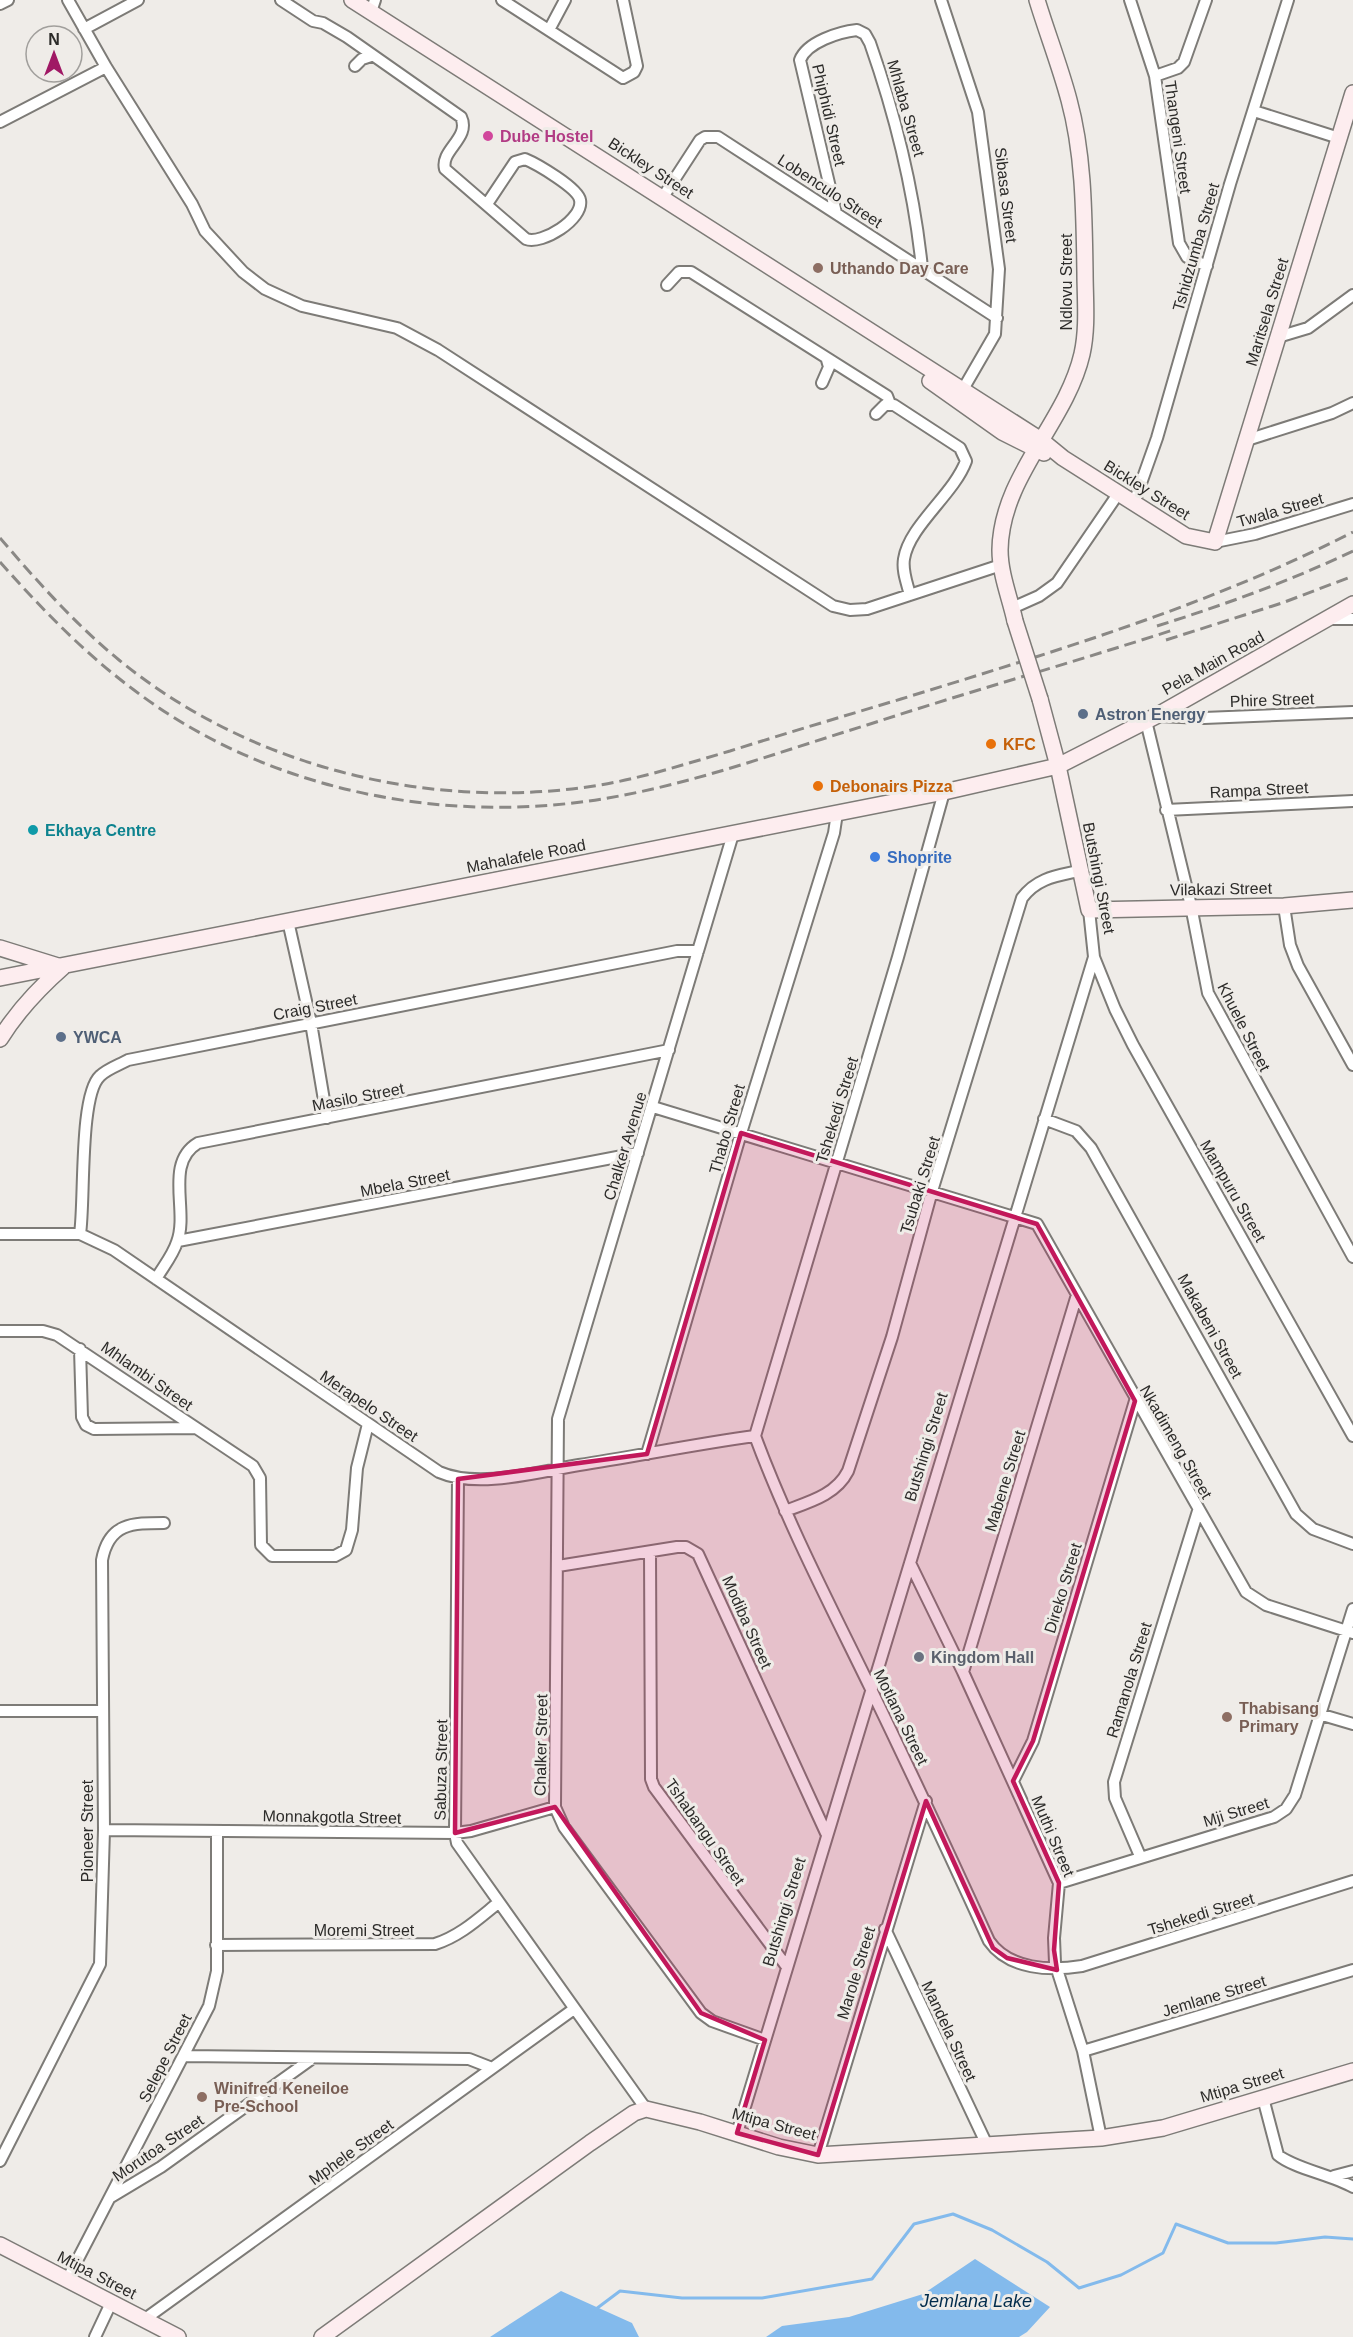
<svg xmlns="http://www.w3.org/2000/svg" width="1353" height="2337" viewBox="0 0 1353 2337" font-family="Arial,sans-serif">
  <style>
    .water { fill: #83baec }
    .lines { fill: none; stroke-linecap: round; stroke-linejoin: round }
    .stream { stroke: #83baec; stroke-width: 3 }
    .street-casing { stroke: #7d7b77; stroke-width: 14 }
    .secondary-casing { stroke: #7d7b77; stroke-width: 18 }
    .street { stroke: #fff; stroke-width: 10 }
    .secondary { stroke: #fdedef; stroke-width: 15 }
    .rail { stroke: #8a8885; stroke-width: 3; stroke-dasharray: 12 6; stroke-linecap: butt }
    .secondary-bridge-casing { stroke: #7d7b77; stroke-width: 18; stroke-linecap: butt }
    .secondary-bridge { stroke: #fdedef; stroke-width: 15 }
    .marked { fill: #c2185b; fill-opacity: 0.2; stroke: #c2185b; stroke-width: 4.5; stroke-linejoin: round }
    .hotel-dot { fill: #d1479c; stroke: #efece8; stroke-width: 2 }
    .education-dot { fill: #8d6e63; stroke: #efece8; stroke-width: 2 }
    .service-dot { fill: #5c6f8a; stroke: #efece8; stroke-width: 2 }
    .food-dot { fill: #e8710a; stroke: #efece8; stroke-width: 2 }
    .culture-dot { fill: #0f9aa8; stroke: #efece8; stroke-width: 2 }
    .shop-dot { fill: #3f7fe0; stroke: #efece8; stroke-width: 2 }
    .worship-dot { fill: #6b7280; stroke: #efece8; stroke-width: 2 }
    .labels { text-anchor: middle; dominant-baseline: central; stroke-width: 6; stroke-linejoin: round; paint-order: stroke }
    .street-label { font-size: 16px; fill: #2c2b29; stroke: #efece8 }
    .hotel-label { font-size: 16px; font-weight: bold; fill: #b23c85; stroke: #efece8; text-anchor: start }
    .education-label { font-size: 16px; font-weight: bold; fill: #785e54; stroke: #efece8; text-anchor: start }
    .service-label { font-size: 16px; font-weight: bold; fill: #4e5e75; stroke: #efece8; text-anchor: start }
    .food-label { font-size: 16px; font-weight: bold; fill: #c56008; stroke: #efece8; text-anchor: start }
    .culture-label { font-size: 16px; font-weight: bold; fill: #0d838f; stroke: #efece8; text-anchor: start }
    .shop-label { font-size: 16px; font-weight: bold; fill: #366cbe; stroke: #efece8; text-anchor: start }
    .worship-label { font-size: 16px; font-weight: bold; fill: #5b616d; stroke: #efece8; text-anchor: start }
    .water-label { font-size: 18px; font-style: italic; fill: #022c4c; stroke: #efece8 }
  </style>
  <rect width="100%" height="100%" fill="#efece8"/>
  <path class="water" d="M 975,2259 L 1050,2307 L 1027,2332 L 1019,2337 L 766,2337 L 782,2326 L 849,2317 L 923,2294 Z
    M 561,2291 L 632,2323 L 639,2337 L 490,2337 Z"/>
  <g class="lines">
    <path class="stream" d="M 596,2309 L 620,2291 L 682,2298 L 762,2298 L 872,2279 L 914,2224 L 953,2214 L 992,2230 L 1047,2262 L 1079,2288 L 1121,2275 L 1163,2253 L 1176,2224 L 1228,2243 L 1276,2243 L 1325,2237 L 1353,2239"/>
    <defs>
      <path id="street" d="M 68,0 L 106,67 L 192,204 L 205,231 L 243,272 L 265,289 L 302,306 L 397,328 L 438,350 L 833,606 L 850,610 L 867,609 L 1001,565
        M 281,0 L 313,21 L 323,23 L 347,37 L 461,117 C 471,138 440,150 445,169 L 526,239 C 542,245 584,219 580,200 C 578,188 537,164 525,159 L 515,162 L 487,204
        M 502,0 L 623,78 L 634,72 L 637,66 L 623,0
        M 941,0 L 978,112 L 999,269 L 995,334 L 962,391
        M 1130,0 L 1155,76 L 1179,243 L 1187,257 L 1207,266
        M 0,4 L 8,0
        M 371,12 L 375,0
        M 84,29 L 138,0
        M 549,30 L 565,0
        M 355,66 L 362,59 L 371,56
        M 1155,76 L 1178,68 L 1184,62 L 1206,0
        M 1254,111 L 1339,138
        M 0,122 L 106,67
        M 663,197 L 700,140 L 705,137 L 718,137 L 997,318
        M 836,213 L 800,60 C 807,42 839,32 857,30 L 865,34 L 870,43 C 896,117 914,190 922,268
        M 667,285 L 679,272 L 691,272 L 887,396 L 890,404
        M 1278,337 L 1308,328 L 1353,295
        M 822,383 L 829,367 L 827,360
        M 876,414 L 885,405 L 894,405 L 960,448 L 966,461 C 954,494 909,526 904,559 C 902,571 907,583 910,595
        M 1247,440 L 1332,413 L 1353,403
        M 1134,503 L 1157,438 L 1230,184 L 1288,0
        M 1215,542 L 1255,534 L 1353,504
        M 1012,608 L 1039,596 L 1057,583 L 1118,494
        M 1327,619 L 1353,619
        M 1158,716 L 1204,718 L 1353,712
        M 1146,721 L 1191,906 L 1208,993 L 1353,1257
        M 1166,810 L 1353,801
        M 733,834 L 558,1419 L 555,1807 L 564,1827 L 701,2013 L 712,2021 L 765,2040
        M 1284,906 L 1290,945 L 1298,966 L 1353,1065
        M 288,921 L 311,1023 L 327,1118
        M 1094,957 L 1115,1009 L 1133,1045 L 1353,1436
        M 653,1107 L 1037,1224 L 1246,1592 L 1266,1605 L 1353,1633
        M 1044,1119 L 1076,1131 L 1091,1148 L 1296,1514 L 1313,1529 L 1353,1544
        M 0,1234 L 80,1234 L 114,1250 L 439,1472 C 478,1489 537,1472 579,1465 C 637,1456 696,1444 755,1436
        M 80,1234 C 85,1202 79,1095 100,1076 C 107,1069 119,1065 128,1060 L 677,951 L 698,951
        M 178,1241 L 638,1153
        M 156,1279 C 163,1267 173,1255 177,1242 C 189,1211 164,1163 198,1143 L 669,1050
        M 0,1331 L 43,1331 L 57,1335 L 253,1466 L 260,1478 L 261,1545 L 272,1556 L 335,1556 L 346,1550 L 352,1530 L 357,1468 L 368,1424
        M 80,1349 L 82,1417 L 86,1425 L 94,1429 L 196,1428
        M 755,1436 C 787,1522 829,1603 869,1685 C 910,1770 950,1855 989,1941 C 1009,1970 1051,1971 1082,1966 L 1353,1881
        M 755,1436 L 898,957 L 944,792
        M 647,1454 L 741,1133 L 834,833 L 837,813
        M 458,1479 L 455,1833 L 457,1843 L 646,2109
        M 785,1511 C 809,1502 836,1495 848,1471 L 892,1337 L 932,1191 L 1022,898 C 1037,878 1056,876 1079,871
        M 650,1552 L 651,1779 L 654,1787 L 787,1967
        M 910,1563 L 963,1672 L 1059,1883 L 1054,1938 L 1055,1963 L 1083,2051 L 1101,2138
        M 558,1566 L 677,1547 L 686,1547 L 698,1554 L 826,1833
        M 963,1672 L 1076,1298
        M 0,1711 L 102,1711
        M 1319,1714 L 1353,1724
        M 1013,1781 L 1033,1741 L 1135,1401
        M 104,1830 L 455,1833 L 471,1831 L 555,1807
        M 1140,1856 L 1115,1798 L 1114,1782 L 1198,1511
        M 1059,1883 L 1274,1817 L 1286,1809 L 1295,1795 L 1353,1609
        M 885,1929 L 987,2145
        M 216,1945 L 435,1944 C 460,1936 478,1919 498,1903
        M 1083,2051 L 1353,1970
        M 183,2056 L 469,2059 L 492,2068
        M 1263,2098 L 1278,2155 C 1293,2168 1332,2175 1353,2187
        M 737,2133 L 1094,957 L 1089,910
        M 818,2155 L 926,1801
        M 0,2161 L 100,1964 L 104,1830 L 102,1560 C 109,1523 132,1523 164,1523
        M 1334,2176 L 1353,2171
        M 111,2197 L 161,2167 L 310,2060
        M 67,2280 L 209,2006 L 217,1971 L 217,1831
        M 145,2319 L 574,2009
        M 95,2337 L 111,2303"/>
      <path id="secondary" d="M 352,0 L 1041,440 L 1063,458 L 1186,536 L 1215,542 L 1353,93
        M 930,381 L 1002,432 L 1044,453
        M 1015,621 C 1010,598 1000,574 1000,550 C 1001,476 1066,423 1082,354 C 1088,327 1085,299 1085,272 C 1084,215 1084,155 1069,100 C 1060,66 1047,33 1037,0
        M 1040,699 L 1058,766 L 1089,910 L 1284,906 L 1353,900
        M 0,948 L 58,966
        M 0,978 L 944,792 L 1058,766 L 1156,716 L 1353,604
        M 0,1039 C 18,1010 38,989 63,967
        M 0,2245 L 178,2337
        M 322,2337 L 590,2143 L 634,2113 L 646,2109 L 700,2122 L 779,2147 L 818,2155 L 1101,2138 L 1163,2128 L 1353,2071"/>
    </defs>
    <use href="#street" class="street-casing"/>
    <use href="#secondary" class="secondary-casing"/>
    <use href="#street" class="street"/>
    <use href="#secondary" class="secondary"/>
    <path class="rail" d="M 0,538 C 37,581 75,624 119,660 C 250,767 428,811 594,786 C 640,779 685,764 730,751 C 787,733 844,716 901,699 C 1056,651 1208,606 1353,532
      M 0,562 C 41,608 84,653 134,690 C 267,791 445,826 608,798 C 696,783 782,751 867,725 C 968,692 1071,663 1173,630
      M 1157,626 C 1224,605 1290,581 1353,551
      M 1166,640 L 1282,603 L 1353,576"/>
    <defs>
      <path id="secondary-bridge" d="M 1015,621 L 1040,699"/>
    </defs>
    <use href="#secondary-bridge" class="secondary-bridge-casing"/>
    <use href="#secondary-bridge" class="secondary-bridge"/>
  </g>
  <path class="marked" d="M 741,1133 L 1037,1224 L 1135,1401 L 1033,1741 L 1013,1781 L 1059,1883 L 1054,1950 L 1057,1970 L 1007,1958 L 993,1948 L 926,1801 L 818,2155 L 737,2133 L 765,2040 L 701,2013 L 555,1807 L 455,1833 L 458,1479 L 647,1454 Z"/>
  <circle class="hotel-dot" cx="488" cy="136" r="6"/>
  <g class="education-dot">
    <circle cx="818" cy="268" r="6"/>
    <circle cx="1227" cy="1717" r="6"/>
    <circle cx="202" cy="2097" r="6"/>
  </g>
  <g class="service-dot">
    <circle cx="1083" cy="714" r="6"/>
    <circle cx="61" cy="1037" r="6"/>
  </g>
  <g class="food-dot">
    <circle cx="991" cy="744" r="6"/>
    <circle cx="818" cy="786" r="6"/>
  </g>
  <circle class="culture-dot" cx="33" cy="830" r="6"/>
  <circle class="shop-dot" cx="875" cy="857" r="6"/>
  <circle class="worship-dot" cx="919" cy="1657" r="6"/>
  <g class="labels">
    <g class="street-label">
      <text transform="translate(906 108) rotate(74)">Mhlaba Street</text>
      <text transform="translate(829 115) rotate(77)">Phiphidi Street</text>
      <text transform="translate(1178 137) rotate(82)">Thangeni Street</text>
      <text transform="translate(651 168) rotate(33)">Bickley Street</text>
      <text transform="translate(830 191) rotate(33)">Lobenculo Street</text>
      <text transform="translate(1006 195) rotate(83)">Sibasa Street</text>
      <text transform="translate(1196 247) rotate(-74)">Tshidzumba Street</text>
      <text transform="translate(1066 282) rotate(-90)">Ndlovu Street</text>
      <text transform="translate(1267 312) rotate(-73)">Maritsela Street</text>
      <text transform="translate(1147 490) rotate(32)">Bickley Street</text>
      <text transform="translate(1280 510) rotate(-16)">Twala Street</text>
      <text transform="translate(1213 663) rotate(-29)">Pela Main Road</text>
      <text transform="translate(1272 700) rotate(-2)">Phire Street</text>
      <text transform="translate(1259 790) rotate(-3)">Rampa Street</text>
      <text transform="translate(526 856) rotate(-11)">Mahalafele Road</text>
      <text transform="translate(1099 878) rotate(79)">Butshingi Street</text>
      <text transform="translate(1221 889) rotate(-1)">Vilakazi Street</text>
      <text transform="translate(315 1007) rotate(-11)">Craig Street</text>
      <text transform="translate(1244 1027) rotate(63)">Khuele Street</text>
      <text transform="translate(358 1097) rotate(-11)">Masilo Street</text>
      <text transform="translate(837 1110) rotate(-73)">Tshekedi Street</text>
      <text transform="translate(727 1129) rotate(-74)">Thabo Street</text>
      <text transform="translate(625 1146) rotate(-73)">Chalker Avenue</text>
      <text transform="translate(405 1183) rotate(-11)">Mbela Street</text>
      <text transform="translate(920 1185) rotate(-73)">Tsubaki Street</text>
      <text transform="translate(1233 1191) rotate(60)">Mampuru Street</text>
      <text transform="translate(1210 1326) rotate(61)">Makabeni Street</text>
      <text transform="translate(147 1376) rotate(35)">Mhlambi Street</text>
      <text transform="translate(369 1406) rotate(34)">Merapelo Street</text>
      <text transform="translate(1176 1442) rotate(60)">Nkadimeng Street</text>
      <text transform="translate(926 1447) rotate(-73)">Butshingi Street</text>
      <text transform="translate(1005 1481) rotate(-73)">Mabene Street</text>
      <text transform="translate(1063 1588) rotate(-73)">Direko Street</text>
      <text transform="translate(747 1622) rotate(66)">Modiba Street</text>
      <text transform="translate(1129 1680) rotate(-73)">Ramanola Street</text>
      <text transform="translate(901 1717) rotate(64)">Motlana Street</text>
      <text transform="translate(541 1745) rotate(-89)">Chalker Street</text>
      <text transform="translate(441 1770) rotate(-89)">Sabuza Street</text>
      <text transform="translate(1236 1812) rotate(-17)">Mji Street</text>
      <text transform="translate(332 1817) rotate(1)">Monnakgotla Street</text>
      <text transform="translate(87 1831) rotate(-90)">Pioneer Street</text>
      <text transform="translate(705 1832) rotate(55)">Tshabangu Street</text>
      <text transform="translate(1053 1836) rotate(67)">Muthi Street</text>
      <text transform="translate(784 1912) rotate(-73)">Butshingi Street</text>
      <text transform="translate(1201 1914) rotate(-17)">Tshekedi Street</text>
      <text x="364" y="1930">Moremi Street</text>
      <text transform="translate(856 1973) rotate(-73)">Marole Street</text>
      <text transform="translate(1214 1996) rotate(-17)">Jemlane Street</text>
      <text transform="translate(949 2031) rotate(65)">Mandela Street</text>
      <text transform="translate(165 2058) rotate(-63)">Selepe Street</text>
      <text transform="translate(1242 2085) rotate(-17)">Mtipa Street</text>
      <text transform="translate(774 2124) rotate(15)">Mtipa Street</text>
      <text transform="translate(158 2148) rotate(-34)">Morutoa Street</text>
      <text transform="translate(351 2152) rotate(-36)">Mphele Street</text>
      <text transform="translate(97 2275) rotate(27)">Mtipa Street</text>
    </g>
    <g class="hotel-label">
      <text x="500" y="136">Dube Hostel</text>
    </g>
    <g class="education-label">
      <text x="830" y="268">Uthando Day Care</text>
      <text x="1239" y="1708">Thabisang<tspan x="1239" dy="18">Primary</tspan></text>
      <text x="214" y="2088">Winifred Keneiloe<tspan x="214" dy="18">Pre-School</tspan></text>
    </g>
    <g class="service-label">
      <text x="1095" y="714">Astron Energy</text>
      <text x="73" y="1037">YWCA</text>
    </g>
    <g class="food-label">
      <text x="1003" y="744">KFC</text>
      <text x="830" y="786">Debonairs Pizza</text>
    </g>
    <g class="culture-label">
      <text x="45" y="830">Ekhaya Centre</text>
    </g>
    <g class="shop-label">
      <text x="887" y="857">Shoprite</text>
    </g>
    <g class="worship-label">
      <text x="931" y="1657">Kingdom Hall</text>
    </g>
    <g class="water-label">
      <text x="976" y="2301">Jemlana Lake</text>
    </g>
  </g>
  <g transform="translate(54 54)"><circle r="28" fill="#efece8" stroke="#a19f9c" stroke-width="1.5"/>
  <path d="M0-4.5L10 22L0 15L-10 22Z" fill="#a01865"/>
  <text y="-9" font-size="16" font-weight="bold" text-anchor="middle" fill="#2c2b29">N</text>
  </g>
</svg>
